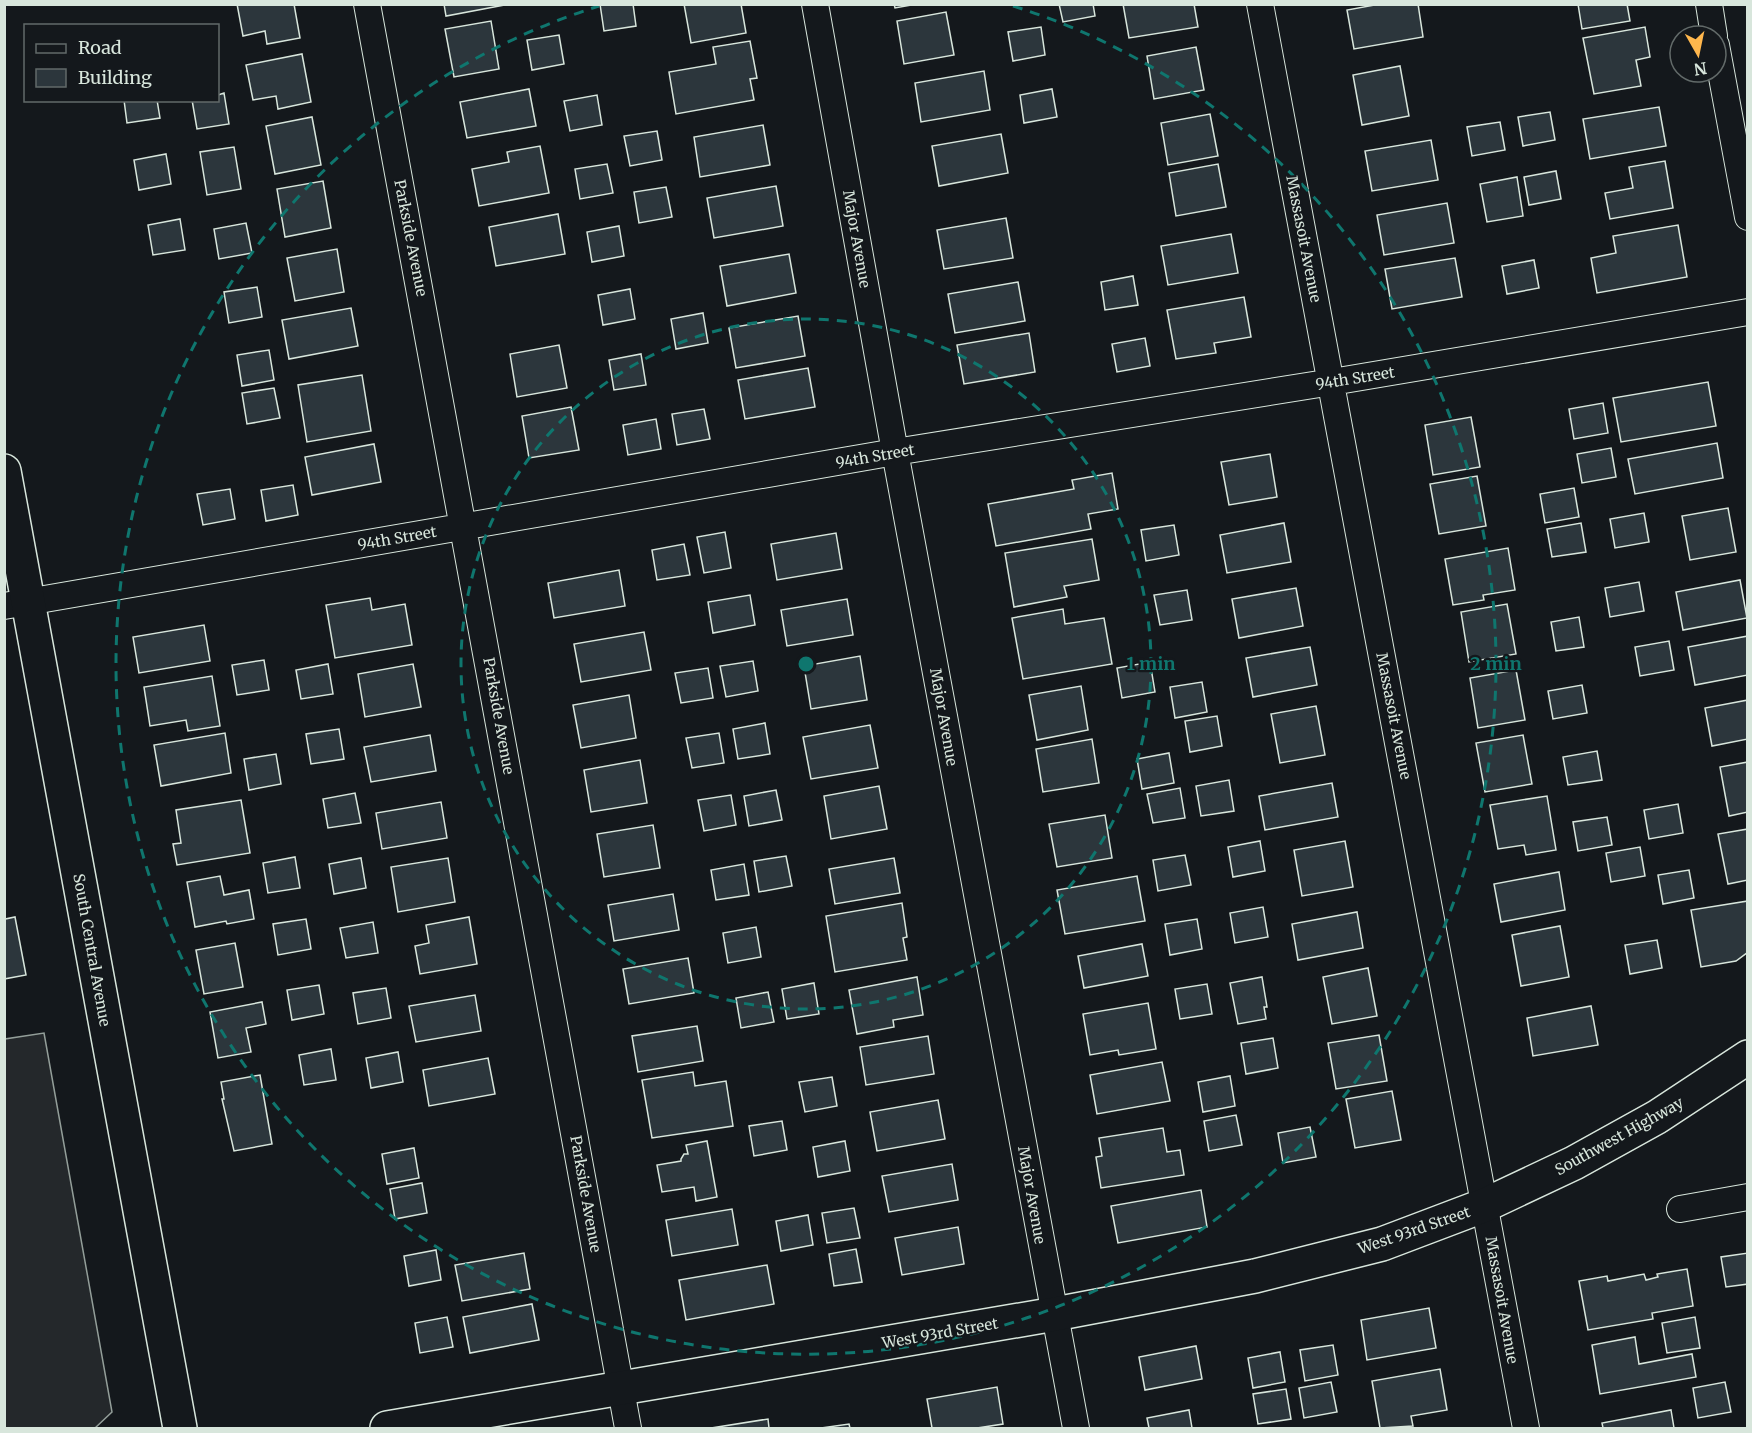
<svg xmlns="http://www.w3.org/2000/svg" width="1752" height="1433" viewBox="0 0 1752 1433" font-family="Merriweather,serif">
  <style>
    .parking { fill: #24282b; stroke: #939e99; stroke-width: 1.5 }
    .building { fill: #2c363c; stroke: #d8e6dc; stroke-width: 1.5 }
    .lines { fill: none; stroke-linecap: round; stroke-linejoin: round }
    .street-casing { stroke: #d8e6dc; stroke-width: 28 }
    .secondary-casing { stroke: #d8e6dc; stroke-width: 36 }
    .primary-casing { stroke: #d8e6dc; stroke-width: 36 }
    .street { stroke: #14181c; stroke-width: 26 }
    .secondary { stroke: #14181c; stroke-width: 33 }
    .primary { stroke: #14181c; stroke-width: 33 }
    .ring { fill: none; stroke: #0f766e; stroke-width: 3; stroke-dasharray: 10 8 }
    .labels { text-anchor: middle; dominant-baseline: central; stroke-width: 4.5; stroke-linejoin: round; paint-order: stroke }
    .street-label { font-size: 15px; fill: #d8e6dc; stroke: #14181c }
    .centre { fill: #0f766e; stroke: #14181c; stroke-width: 3 }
    .ring-label { font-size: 18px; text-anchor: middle; font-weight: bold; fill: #0f766e; stroke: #14181c; stroke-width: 4.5; stroke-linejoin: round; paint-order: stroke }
  </style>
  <rect width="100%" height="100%" fill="#14181c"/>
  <path class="parking" d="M 44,1033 L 112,1412 L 95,1428 L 5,1428 L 5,1039 Z"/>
  <path class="building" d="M 237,4 L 294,4 L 300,38 L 267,44 L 265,31 L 243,36 Z
    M 444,4 L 510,4 L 446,16 Z
    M 600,4 L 633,4 L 636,26 L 604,31 Z
    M 684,4 L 741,4 L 746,33 L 691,43 Z
    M 894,4 L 917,4 L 895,8 Z
    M 1059,4 L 1093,4 L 1095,16 L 1063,22 Z
    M 1123,4 L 1194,4 L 1198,27 L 1129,38 Z
    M 1380,4 L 1418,4 L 1423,37 L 1354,49 L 1347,10 Z
    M 1578,4 L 1627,4 L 1630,21 L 1582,29 Z
    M 946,12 L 954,55 L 904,64 L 897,21 Z
    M 491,21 L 499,69 L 454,77 L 445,29 Z
    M 1041,27 L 1045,55 L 1013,61 L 1008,32 Z
    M 1645,27 L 1650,57 L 1636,60 L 1641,86 L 1594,94 L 1583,38 Z
    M 559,35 L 564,64 L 532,70 L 527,40 Z
    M 750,41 L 757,78 L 750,79 L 754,100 L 676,114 L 669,72 L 716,64 L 713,47 Z
    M 1196,47 L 1204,90 L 1154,99 L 1147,56 Z
    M 302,54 L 311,102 L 278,109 L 276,96 L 253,100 L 246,65 Z
    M 1400,66 L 1409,116 L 1362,125 L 1353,75 Z
    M 984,71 L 990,110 L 921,122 L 915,83 Z
    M 529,89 L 536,126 L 467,138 L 460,102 Z
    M 1052,89 L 1057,117 L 1024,123 L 1020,95 Z
    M 224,93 L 229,124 L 197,129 L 192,100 L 218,100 L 218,95 Z
    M 597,95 L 602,125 L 570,131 L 564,101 Z
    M 124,100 L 157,100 L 160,118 L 127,123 Z
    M 1659,107 L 1666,146 L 1590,159 L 1583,119 Z
    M 1550,112 L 1555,140 L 1523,146 L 1518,117 Z
    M 1210,114 L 1218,156 L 1168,165 L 1161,123 Z
    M 312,117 L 321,165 L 275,174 L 266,126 Z
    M 1500,122 L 1505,150 L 1472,156 L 1467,127 Z
    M 763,125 L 770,165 L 700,177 L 694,137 Z
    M 657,131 L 662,160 L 630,166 L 624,136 Z
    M 1001,134 L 1008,173 L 939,186 L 932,146 Z
    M 1431,140 L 1438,180 L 1372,191 L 1365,151 Z
    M 540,146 L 549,193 L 479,206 L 472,169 L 509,162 L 507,152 Z
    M 234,147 L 241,189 L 207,195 L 200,152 Z
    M 166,154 L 171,184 L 139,190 L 134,160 Z
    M 1665,161 L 1673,208 L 1610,219 L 1605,193 L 1633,188 L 1629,167 Z
    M 607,164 L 613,193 L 580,199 L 575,169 Z
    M 1218,164 L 1226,207 L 1176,216 L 1169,173 Z
    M 1556,171 L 1561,199 L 1529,205 L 1524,177 Z
    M 1517,177 L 1523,216 L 1487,222 L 1480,184 Z
    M 323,181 L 331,228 L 285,237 L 277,189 Z
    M 776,186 L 783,226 L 714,238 L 707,198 Z
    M 666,187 L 672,217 L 639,223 L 634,192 Z
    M 1447,203 L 1454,243 L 1384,255 L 1377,215 Z
    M 558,214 L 565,254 L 496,266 L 489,227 Z
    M 1006,218 L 1013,258 L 944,269 L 937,230 Z
    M 180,219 L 185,250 L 153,255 L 148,225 Z
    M 246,223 L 252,253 L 219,259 L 214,229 Z
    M 1678,225 L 1687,277 L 1597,293 L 1591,258 L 1616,253 L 1613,236 Z
    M 619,226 L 624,256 L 592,262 L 587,232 Z
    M 1231,234 L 1238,273 L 1168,285 L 1161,246 Z
    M 337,249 L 344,292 L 295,301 L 287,258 Z
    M 789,254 L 796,293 L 727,306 L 720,266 Z
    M 1455,258 L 1462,297 L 1392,309 L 1385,269 Z
    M 1534,260 L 1539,288 L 1507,294 L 1502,266 Z
    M 1133,276 L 1138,305 L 1105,310 L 1101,282 Z
    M 1018,282 L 1025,321 L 955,333 L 948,294 Z
    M 257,287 L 262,317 L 229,323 L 224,292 Z
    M 630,289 L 635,319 L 603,325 L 598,295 Z
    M 1244,297 L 1251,337 L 1214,343 L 1216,353 L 1176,359 L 1167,310 Z
    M 351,308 L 358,346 L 289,359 L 282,320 Z
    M 703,313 L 708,343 L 676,349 L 671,319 Z
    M 798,316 L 805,356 L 736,368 L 729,328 Z
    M 1029,333 L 1035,372 L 964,384 L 957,345 Z
    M 1145,338 L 1150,366 L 1117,372 L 1112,344 Z
    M 559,345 L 567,388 L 517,397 L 510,354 Z
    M 269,350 L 274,380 L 242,386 L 237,355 Z
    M 641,354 L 646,385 L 614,390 L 609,360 Z
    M 808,368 L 815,407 L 745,419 L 738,380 Z
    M 362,375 L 371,431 L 307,442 L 298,385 Z
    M 1708,382 L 1716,426 L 1621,442 L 1613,398 Z
    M 274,388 L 280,418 L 247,424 L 242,393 Z
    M 1603,403 L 1608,433 L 1574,439 L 1569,409 Z
    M 571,407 L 579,450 L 529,458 L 522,416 Z
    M 704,409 L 710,439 L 677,445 L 672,414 Z
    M 1471,417 L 1480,467 L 1433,475 L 1425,425 Z
    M 656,419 L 661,449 L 628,455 L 623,425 Z
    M 1717,443 L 1723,478 L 1635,494 L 1628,459 Z
    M 374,444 L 381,482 L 312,495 L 305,457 Z
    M 1611,448 L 1616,477 L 1582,483 L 1577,454 Z
    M 1270,454 L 1277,497 L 1229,505 L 1221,462 Z
    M 1112,473 L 1118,509 L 1088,514 L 1091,529 L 996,546 L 988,504 L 1074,489 L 1072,480 Z
    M 1477,476 L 1486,526 L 1439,534 L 1430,484 Z
    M 293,485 L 298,515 L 266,521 L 261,490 Z
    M 1574,488 L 1579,517 L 1545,523 L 1540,494 Z
    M 230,489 L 235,519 L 203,525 L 197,494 Z
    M 1728,508 L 1736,552 L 1690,560 L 1682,516 Z
    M 1644,513 L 1649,542 L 1615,548 L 1610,519 Z
    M 1284,523 L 1291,562 L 1227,573 L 1220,535 Z
    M 1581,523 L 1586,552 L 1552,557 L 1547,529 Z
    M 1174,525 L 1179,555 L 1146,561 L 1141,530 Z
    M 725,532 L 731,568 L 704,573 L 697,537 Z
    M 836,533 L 842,569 L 777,580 L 771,544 Z
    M 1092,539 L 1099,580 L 1064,586 L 1067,597 L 1014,607 L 1005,553 Z
    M 684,544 L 690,575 L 657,580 L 652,550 Z
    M 1508,548 L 1515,590 L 1483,595 L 1484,600 L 1453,605 L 1445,559 Z
    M 619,570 L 625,606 L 554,618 L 548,583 Z
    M 1740,580 L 1747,618 L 1683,630 L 1676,592 Z
    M 1639,582 L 1644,611 L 1610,617 L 1605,588 Z
    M 1296,588 L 1303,626 L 1239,638 L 1232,599 Z
    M 1187,590 L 1192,620 L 1160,625 L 1154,595 Z
    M 750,595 L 755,625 L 713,633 L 708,602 Z
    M 370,598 L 372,610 L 405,604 L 412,645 L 335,658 L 326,605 Z
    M 847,599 L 853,635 L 787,646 L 781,610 Z
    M 1507,604 L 1516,654 L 1469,662 L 1461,612 Z
    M 1063,609 L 1065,624 L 1104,618 L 1112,664 L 1023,679 L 1012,618 Z
    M 1579,617 L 1584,647 L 1556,651 L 1551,622 Z
    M 204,625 L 210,661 L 139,673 L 133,637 Z
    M 644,632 L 651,670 L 581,682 L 574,644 Z
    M 1748,636 L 1748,675 L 1695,685 L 1688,647 Z
    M 1669,641 L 1674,670 L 1640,676 L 1635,647 Z
    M 1310,647 L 1317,685 L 1253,697 L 1246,658 Z
    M 860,656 L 867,700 L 811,709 L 804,666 Z
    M 264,660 L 269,690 L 237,695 L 232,665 Z
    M 753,661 L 758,691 L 726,697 L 720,666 Z
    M 1150,662 L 1155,692 L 1122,698 L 1117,668 Z
    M 328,664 L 333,694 L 301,699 L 296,670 Z
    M 413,664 L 421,707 L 365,717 L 358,674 Z
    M 708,668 L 713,698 L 681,703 L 675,673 Z
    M 1516,670 L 1525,720 L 1478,728 L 1470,678 Z
    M 212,676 L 220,726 L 188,731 L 186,720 L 150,726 L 144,687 Z
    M 1202,682 L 1207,712 L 1175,718 L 1170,687 Z
    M 1582,685 L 1587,713 L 1553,719 L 1548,691 Z
    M 1081,686 L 1088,730 L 1037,740 L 1029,695 Z
    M 629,695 L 636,738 L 581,748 L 573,705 Z
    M 1748,700 L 1748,739 L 1712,746 L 1705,708 Z
    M 1316,706 L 1325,755 L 1280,763 L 1271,714 Z
    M 1217,716 L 1222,746 L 1190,752 L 1185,721 Z
    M 765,723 L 770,754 L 738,759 L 733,729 Z
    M 870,725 L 878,768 L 811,779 L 803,737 Z
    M 339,729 L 344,759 L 311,764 L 306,734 Z
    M 225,733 L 231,773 L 161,786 L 154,745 Z
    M 719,733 L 724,763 L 692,768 L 686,738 Z
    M 430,735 L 436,771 L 371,782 L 364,747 Z
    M 1523,735 L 1532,784 L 1485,792 L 1476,743 Z
    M 1092,739 L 1099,783 L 1043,792 L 1036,749 Z
    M 1597,751 L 1602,780 L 1568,785 L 1563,757 Z
    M 1169,753 L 1174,783 L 1142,789 L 1137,759 Z
    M 276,754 L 281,784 L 249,790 L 244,759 Z
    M 640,760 L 647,803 L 591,812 L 584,770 Z
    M 1748,762 L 1748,812 L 1729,816 L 1720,767 Z
    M 1229,780 L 1234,811 L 1201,816 L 1196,786 Z
    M 1332,783 L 1338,817 L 1265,830 L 1259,796 Z
    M 879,786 L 887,829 L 831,839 L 824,796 Z
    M 1180,788 L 1185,818 L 1153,823 L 1147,794 Z
    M 776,790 L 782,820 L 749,826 L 744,796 Z
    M 355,793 L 361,823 L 328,828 L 323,799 Z
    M 731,795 L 736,825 L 704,831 L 698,800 Z
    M 1547,796 L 1556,850 L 1526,855 L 1524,845 L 1498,849 L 1490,805 Z
    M 241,800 L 250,853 L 177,865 L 173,844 L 181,843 L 176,810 Z
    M 441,802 L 447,838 L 382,849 L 376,813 Z
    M 1678,804 L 1683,833 L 1649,839 L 1644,810 Z
    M 1105,815 L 1112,858 L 1057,867 L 1049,824 Z
    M 1607,817 L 1612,845 L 1578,851 L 1573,822 Z
    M 653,825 L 660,868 L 604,877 L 597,834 Z
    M 1748,829 L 1748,880 L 1728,884 L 1718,834 Z
    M 1260,841 L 1265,871 L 1233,877 L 1228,847 Z
    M 1345,841 L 1353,887 L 1302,896 L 1294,850 Z
    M 1640,847 L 1645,876 L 1611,882 L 1606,853 Z
    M 1185,855 L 1191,885 L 1158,891 L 1153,860 Z
    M 786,856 L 792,886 L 759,892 L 754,861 Z
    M 295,857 L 300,888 L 268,893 L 263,863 Z
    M 361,858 L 366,888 L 334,894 L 329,864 Z
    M 448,858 L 455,902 L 398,912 L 391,867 Z
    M 894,858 L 900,893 L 835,904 L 829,869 Z
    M 744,864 L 749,895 L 716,900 L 711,870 Z
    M 1689,870 L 1694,898 L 1663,904 L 1658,875 Z
    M 1559,872 L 1565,910 L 1501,922 L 1494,884 Z
    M 220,876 L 224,895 L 249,890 L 254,919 L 227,924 L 226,921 L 195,927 L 187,882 Z
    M 1137,876 L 1145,921 L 1065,934 L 1057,890 Z
    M 673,894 L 679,930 L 614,941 L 608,905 Z
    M 1748,901 L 1748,952 L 1736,961 L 1701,967 L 1691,910 Z
    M 902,903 L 907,937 L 903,938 L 907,960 L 835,972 L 826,916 Z
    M 1263,907 L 1268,937 L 1235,943 L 1230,913 Z
    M 1357,912 L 1363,948 L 1298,960 L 1292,924 Z
    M 4,915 L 5,919 L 15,917 L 26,975 L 4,979 Z
    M 469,917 L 477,964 L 420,974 L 415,946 L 429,943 L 426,925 Z
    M 306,919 L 311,949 L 278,955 L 273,924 Z
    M 1197,919 L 1202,949 L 1170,955 L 1165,924 Z
    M 373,922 L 378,953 L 346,958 L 340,928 Z
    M 1560,926 L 1569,977 L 1521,986 L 1512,935 Z
    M 756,927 L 761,957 L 728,963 L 723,933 Z
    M 1657,940 L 1662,968 L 1630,974 L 1625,945 Z
    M 235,943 L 243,987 L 204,994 L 196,950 Z
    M 1142,944 L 1148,976 L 1084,988 L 1078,956 Z
    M 688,958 L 694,993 L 629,1004 L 623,969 Z
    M 1368,968 L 1377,1016 L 1332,1024 L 1323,977 Z
    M 917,977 L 923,1015 L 893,1020 L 894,1027 L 857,1034 L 849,990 Z
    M 1262,977 L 1267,1007 L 1264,1007 L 1266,1019 L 1238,1024 L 1230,983 Z
    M 814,983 L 819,1014 L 787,1019 L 782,989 Z
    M 1207,984 L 1212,1014 L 1180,1019 L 1175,989 Z
    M 319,985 L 324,1014 L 292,1020 L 287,990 Z
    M 386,988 L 391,1018 L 358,1024 L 353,993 Z
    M 768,992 L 774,1022 L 741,1028 L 736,998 Z
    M 475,995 L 481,1031 L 416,1042 L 409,1006 Z
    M 262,1002 L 266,1024 L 246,1028 L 251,1052 L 218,1058 L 210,1012 Z
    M 1148,1003 L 1156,1049 L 1119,1055 L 1118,1050 L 1090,1055 L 1083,1014 Z
    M 1591,1006 L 1598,1045 L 1533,1056 L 1527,1018 Z
    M 697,1026 L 703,1061 L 638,1072 L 632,1036 Z
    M 1379,1035 L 1387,1081 L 1336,1089 L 1328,1043 Z
    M 928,1036 L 934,1074 L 866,1085 L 860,1047 Z
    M 1273,1038 L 1278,1068 L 1246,1074 L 1241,1043 Z
    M 331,1049 L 336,1080 L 304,1085 L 299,1055 Z
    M 398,1052 L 403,1082 L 371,1088 L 366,1058 Z
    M 488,1058 L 495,1094 L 429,1106 L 423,1070 Z
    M 1162,1062 L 1170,1101 L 1097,1114 L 1090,1075 Z
    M 693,1072 L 695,1086 L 726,1081 L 733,1126 L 652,1138 L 642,1080 Z
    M 260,1075 L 272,1144 L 234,1151 L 222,1099 L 224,1099 L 221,1082 Z
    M 1230,1076 L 1235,1106 L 1203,1112 L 1198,1082 Z
    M 832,1077 L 837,1106 L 805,1112 L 799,1082 Z
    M 1392,1091 L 1401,1140 L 1355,1148 L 1346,1099 Z
    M 938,1100 L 945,1139 L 877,1151 L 870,1112 Z
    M 1236,1115 L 1242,1145 L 1209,1151 L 1204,1121 Z
    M 782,1121 L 787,1150 L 754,1156 L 749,1126 Z
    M 1310,1127 L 1316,1157 L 1283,1163 L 1278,1133 Z
    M 1163,1128 L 1167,1152 L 1180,1150 L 1184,1175 L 1101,1188 L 1096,1157 L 1102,1156 L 1099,1138 Z
    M 707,1141 L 717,1197 L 696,1201 L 694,1187 L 662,1192 L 657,1165 L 681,1161 L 681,1159 L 684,1154 L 688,1154 L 686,1145 Z
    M 845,1141 L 850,1171 L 818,1177 L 813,1147 Z
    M 414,1148 L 419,1178 L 387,1184 L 382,1154 Z
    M 952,1164 L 958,1200 L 889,1212 L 882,1176 Z
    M 422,1183 L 427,1213 L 395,1219 L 390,1189 Z
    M 1201,1190 L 1207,1227 L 1118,1243 L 1111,1206 Z
    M 854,1208 L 860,1238 L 827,1243 L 822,1213 Z
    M 732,1209 L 738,1245 L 672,1256 L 666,1220 Z
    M 808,1215 L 813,1245 L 781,1251 L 776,1221 Z
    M 958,1227 L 964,1264 L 902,1275 L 895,1238 Z
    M 856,1249 L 862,1282 L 834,1286 L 829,1254 Z
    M 436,1250 L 441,1280 L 409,1286 L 404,1256 Z
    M 524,1253 L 530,1289 L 462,1301 L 455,1265 Z
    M 1748,1253 L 1748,1284 L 1726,1287 L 1721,1257 Z
    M 767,1265 L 774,1304 L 686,1320 L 679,1280 Z
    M 1687,1269 L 1693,1306 L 1652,1313 L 1653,1319 L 1588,1330 L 1579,1281 L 1607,1276 L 1608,1281 L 1644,1274 L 1646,1280 L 1658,1277 L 1657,1274 Z
    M 532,1304 L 539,1340 L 470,1353 L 463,1317 Z
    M 1429,1308 L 1436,1348 L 1367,1360 L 1361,1320 Z
    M 447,1317 L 453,1347 L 420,1353 L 415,1323 Z
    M 1695,1317 L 1700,1348 L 1667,1353 L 1662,1323 Z
    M 1635,1337 L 1639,1364 L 1692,1354 L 1696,1377 L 1600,1394 L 1592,1345 Z
    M 1333,1345 L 1338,1375 L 1305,1381 L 1300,1350 Z
    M 1196,1346 L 1202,1379 L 1145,1390 L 1139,1357 Z
    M 1280,1352 L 1285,1382 L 1253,1388 L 1248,1358 Z
    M 1440,1369 L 1447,1410 L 1411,1416 L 1413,1426 L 1380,1428 L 1372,1381 Z
    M 1331,1382 L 1337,1412 L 1304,1418 L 1299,1388 Z
    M 1725,1382 L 1731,1412 L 1698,1418 L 1693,1388 Z
    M 997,1387 L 1003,1424 L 977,1428 L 932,1428 L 927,1399 Z
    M 1286,1389 L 1291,1419 L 1258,1424 L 1253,1394 Z
    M 1189,1410 L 1192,1428 L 1149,1428 L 1147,1418 Z
    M 1671,1410 L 1674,1428 L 1603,1428 L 1602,1423 Z
    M 768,1419 L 769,1428 L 711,1428 Z
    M 849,1424 L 850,1428 L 821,1428 Z"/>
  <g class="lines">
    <defs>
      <path id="street" d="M 367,4 L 628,1428
        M 815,4 L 895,452 L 1076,1428
        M 1260,4 L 1526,1428
        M 1709,4 L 1714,36
        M 1716,45 L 1748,217
        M 4,606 L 895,452 L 1332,382 L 1748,312
        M 1680,1209 L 1748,1197"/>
      <path id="secondary" d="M 4,471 L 180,1428"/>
      <path id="primary" d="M 387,1428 L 1055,1314 L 1255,1276 L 1382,1244 L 1485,1205 L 1574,1163 L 1657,1117 L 1748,1057"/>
    </defs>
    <use href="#street" class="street-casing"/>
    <use href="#secondary" class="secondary-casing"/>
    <use href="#primary" class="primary-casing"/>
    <use href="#street" class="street"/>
    <use href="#secondary" class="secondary"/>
    <use href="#primary" class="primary"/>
  </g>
  <g class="ring">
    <circle cx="806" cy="664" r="345"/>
    <path d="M1013 6A690 690 0 1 1 599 6"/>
  </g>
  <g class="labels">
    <g class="street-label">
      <text transform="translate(411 238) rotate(79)">Parkside Avenue</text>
      <text transform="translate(857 239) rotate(80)">Major Avenue</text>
      <text transform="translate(1304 239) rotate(79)">Massasoit Avenue</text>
      <text transform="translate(1355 378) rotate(-9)">94th Street</text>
      <text transform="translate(875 456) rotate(-10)">94th Street</text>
      <text transform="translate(397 538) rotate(-10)">94th Street</text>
      <text transform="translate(499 716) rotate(80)">Parkside Avenue</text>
      <text transform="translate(1394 716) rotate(79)">Massasoit Avenue</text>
      <text transform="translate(944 717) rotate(80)">Major Avenue</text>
      <text transform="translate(92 950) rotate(80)">South Central Avenue</text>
      <text transform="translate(1619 1136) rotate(-29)">Southwest Highway</text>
      <text transform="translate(586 1194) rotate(80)">Parkside Avenue</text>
      <text transform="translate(1032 1195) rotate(80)">Major Avenue</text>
      <text transform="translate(1414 1230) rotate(-19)">West 93rd Street</text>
      <text transform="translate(1502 1300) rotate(80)">Massasoit Avenue</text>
      <text transform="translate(940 1333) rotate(-10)">West 93rd Street</text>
    </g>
  </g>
  <circle cx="806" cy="664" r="9" class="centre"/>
  <g class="ring-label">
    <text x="1151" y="670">1 min</text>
    <text x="1496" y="670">2 min</text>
  </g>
  <rect width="1752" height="1433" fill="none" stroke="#d8e6dc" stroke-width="12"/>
  <rect x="24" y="24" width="195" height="78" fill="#14181c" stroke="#626a69" stroke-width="1.5"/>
  <rect x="36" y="44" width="30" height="9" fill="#14181c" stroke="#626a69" stroke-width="1.5"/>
  <text x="78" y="54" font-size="18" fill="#d8e6dc">Road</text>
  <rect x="36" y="69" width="30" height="18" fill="#2c363c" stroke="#626a69" stroke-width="1.5"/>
  <text x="78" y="84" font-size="18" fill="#d8e6dc">Building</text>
  <g transform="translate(1698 54) rotate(171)"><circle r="28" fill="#14181c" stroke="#626a69" stroke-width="1.5"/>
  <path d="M0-4.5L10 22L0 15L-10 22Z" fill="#ffb74d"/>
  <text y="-9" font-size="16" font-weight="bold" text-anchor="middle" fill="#d8e6dc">N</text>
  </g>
</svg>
